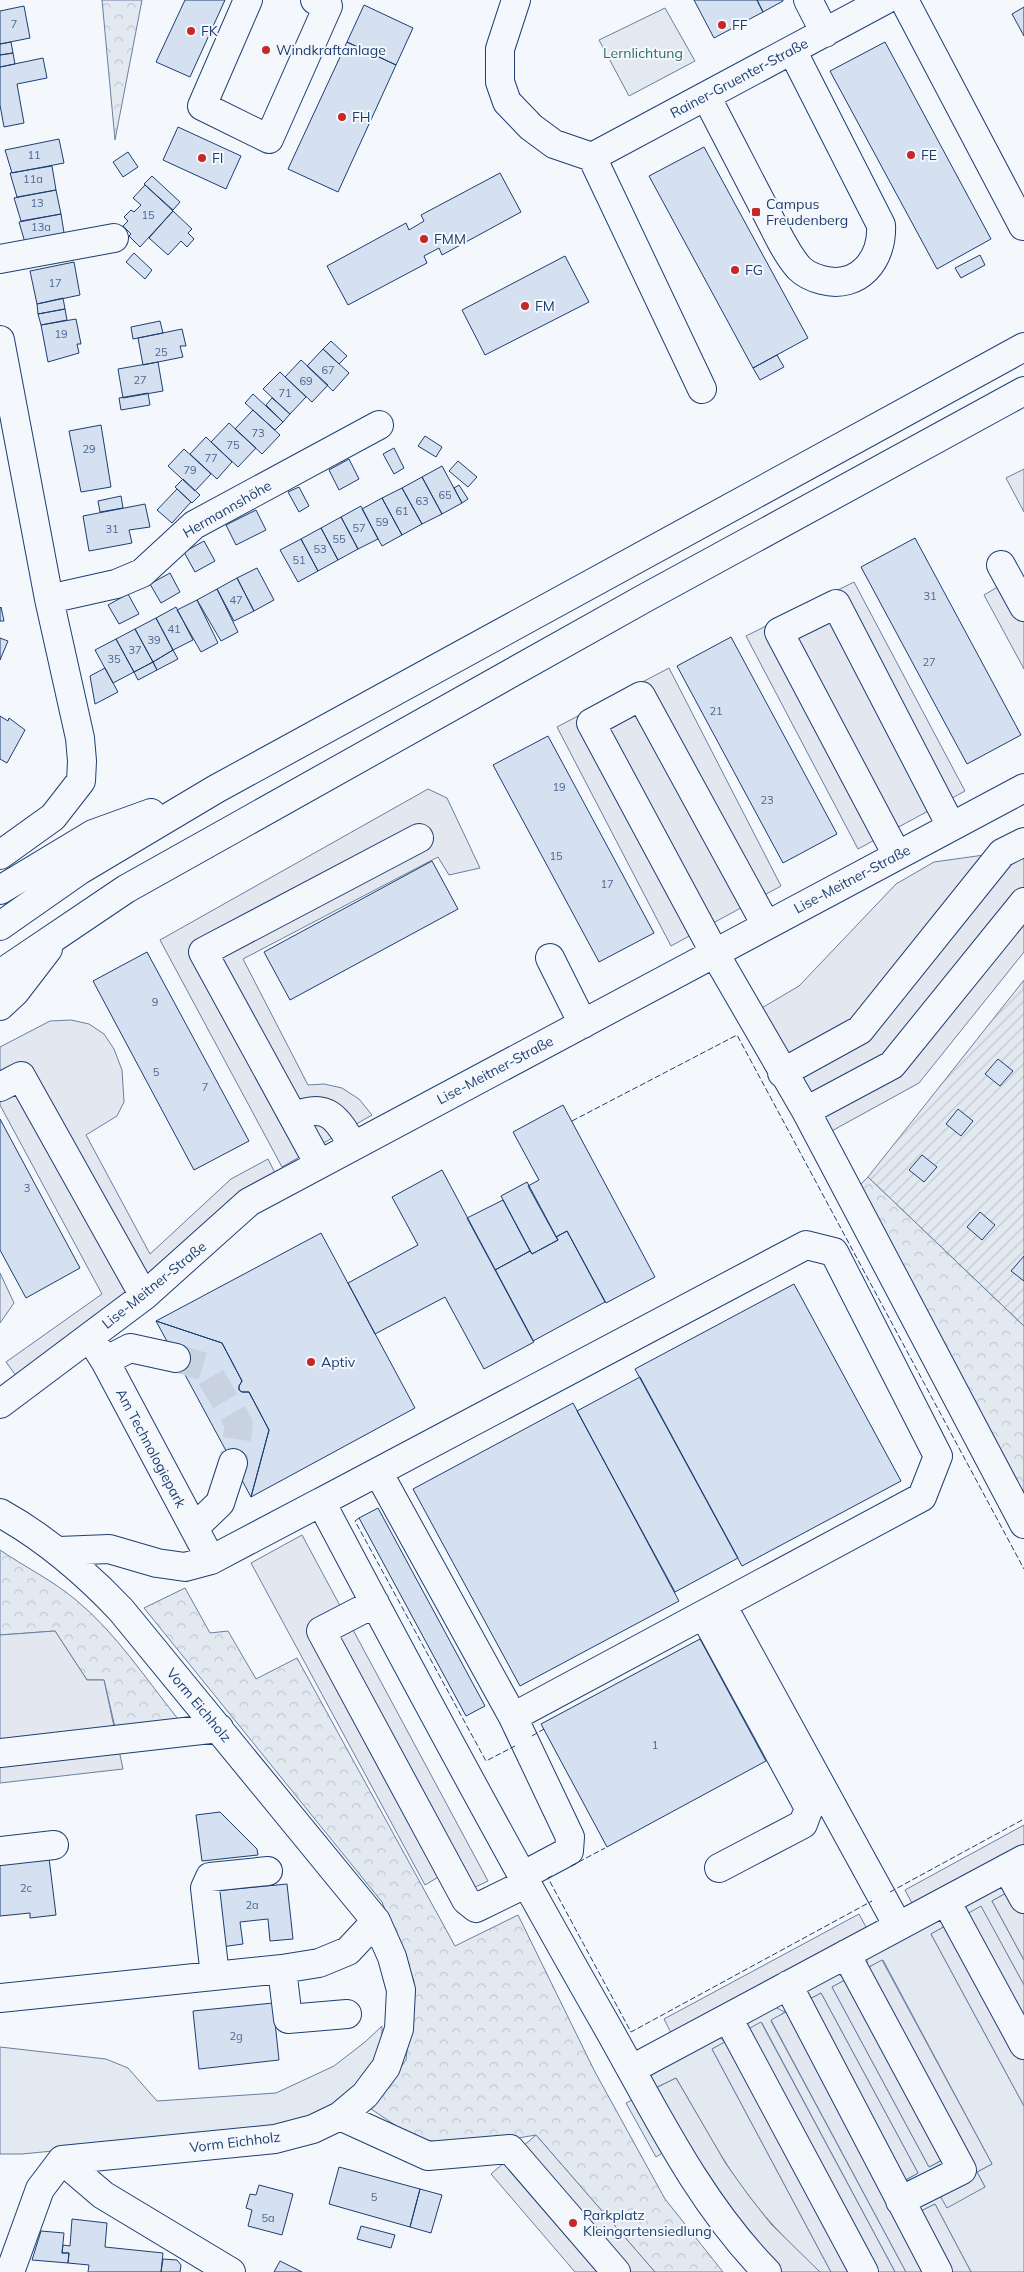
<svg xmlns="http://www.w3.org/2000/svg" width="1024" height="2272" viewBox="0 0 1024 2272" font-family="Mulish,sans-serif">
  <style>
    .green { fill: #e3e9f0; stroke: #687fa3 }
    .forest { fill: url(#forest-crowns); stroke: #687fa3 }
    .garden { fill: url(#garden-furrows); stroke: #687fa3 }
    .parking { fill: #e3e8f0; stroke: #687fa3 }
    .building { fill: #d5e0f0; stroke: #1d3f73 }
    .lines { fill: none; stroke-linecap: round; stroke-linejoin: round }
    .minor-tunnel { stroke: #c9d2e0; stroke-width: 28; stroke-dasharray: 28 14; stroke-linecap: butt }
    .minor-casing { stroke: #1d3f73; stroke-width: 30 }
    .highway-casing { stroke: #1d3f73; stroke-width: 30 }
    .minor { stroke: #f4f7fb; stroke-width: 28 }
    .highway { stroke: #f4f7fb; stroke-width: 28 }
    .fence { stroke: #1d3f73; stroke-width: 1; stroke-dasharray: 6 2.5; stroke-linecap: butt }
    .poi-dot { fill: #c62828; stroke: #f4f7fb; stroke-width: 2 }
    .labels { text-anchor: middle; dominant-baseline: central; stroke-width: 4; stroke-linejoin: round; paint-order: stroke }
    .number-label { font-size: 11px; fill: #4b6792 }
    .poi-label { font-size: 14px; fill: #1d3f73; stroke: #f4f7fb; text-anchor: start }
    .park-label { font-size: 14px; fill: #2c6c60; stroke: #f4f7fb }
    .street-label { font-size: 14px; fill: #1d3f73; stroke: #f4f7fb }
  </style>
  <defs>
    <pattern id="forest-crowns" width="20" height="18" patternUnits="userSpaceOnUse" patternTransform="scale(1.25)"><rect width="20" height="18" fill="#e3e9f0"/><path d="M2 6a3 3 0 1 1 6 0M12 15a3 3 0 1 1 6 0" fill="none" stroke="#c2c9d1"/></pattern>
    <pattern id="garden-furrows" width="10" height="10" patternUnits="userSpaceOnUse" patternTransform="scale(1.25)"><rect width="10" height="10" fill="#e3e9f0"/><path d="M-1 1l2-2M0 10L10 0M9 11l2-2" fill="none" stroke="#c2c9d1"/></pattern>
  </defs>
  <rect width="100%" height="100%" fill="#f4f7fb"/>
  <path class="green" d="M 665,8 L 695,61 L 629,96 L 599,40 Z
    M 998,1887 L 1008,1892 L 992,1901 L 1024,1960 L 1024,1985 L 981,1907 L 967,1915 L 965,1909 L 967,1902 Z
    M 937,1920 L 947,1925 L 931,1934 L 1024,2106 L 1024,2272 L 971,2272 L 935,2204 L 919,2212 L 918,2207 L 938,2192 L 985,2187 L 977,2172 L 992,2164 L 883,1960 L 867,1968 L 867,1960 L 873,1952 Z
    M 836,1973 L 847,1979 L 832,1987 L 929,2167 L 945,2159 L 946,2164 L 912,2186 L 903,2182 L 918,2173 L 821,1993 L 806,2001 L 806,1990 Z
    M 775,2007 L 785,2012 L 771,2021 L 906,2272 L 895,2272 L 762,2023 L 747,2030 L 748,2022 Z
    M 382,2026 L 382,2040 L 375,2061 L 357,2084 L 319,2114 L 278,2126 L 218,2135 L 22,2154 L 0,2154 L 0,2047 L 106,2059 L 128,2068 L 157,2101 L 276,2093 L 334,2066 L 365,2042 Z
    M 713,2038 L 720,2038 L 725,2042 L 712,2049 L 831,2272 L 820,2272 C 795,2249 770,2224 749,2196 C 721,2160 700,2118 676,2078 L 651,2090 L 648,2085 L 654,2069 Z"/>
  <path class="forest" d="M 102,0 L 142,0 L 115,140 Z
    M 868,1177 L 1024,1326 L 1024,1497 L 857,1188 Z
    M 0,1550 C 25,1567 52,1580 76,1600 C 116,1633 146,1679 178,1719 L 115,1727 L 104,1680 L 87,1680 L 55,1631 L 0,1635 Z
    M 185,1588 L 210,1633 L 228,1631 L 256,1679 L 297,1658 L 455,1946 L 518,1915 L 595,2072 L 665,2199 L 723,2272 L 655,2272 L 536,2135 L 470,2146 L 416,2139 L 371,2109 L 406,2060 L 414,1981 L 382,1902 L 144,1608 Z"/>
  <path class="garden" d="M 1024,980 L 1024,1326 L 868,1177 Z"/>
  <path class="parking" d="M 1024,469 L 1024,512 L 1006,478 Z
    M 1013,578 L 1024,586 L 1024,669 L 984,595 Z
    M 854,582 L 965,791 L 858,849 L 746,636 Z
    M 669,668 L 781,886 L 671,946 L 557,727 Z
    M 428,789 L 447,798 L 480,868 L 449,875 L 438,857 L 243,959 L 308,1085 L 324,1084 L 342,1088 L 359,1099 L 372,1115 L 282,1167 L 160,940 Z
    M 1024,830 L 1024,952 L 919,1083 L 828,1133 L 760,1009 L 799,986 L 896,884 L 934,862 L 984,855 Z
    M 71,1020 L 89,1024 L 104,1034 L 114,1049 L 122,1070 L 124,1102 L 117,1116 L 86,1135 L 150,1254 L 231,1179 L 268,1159 L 276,1175 L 155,1275 L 17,1377 L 6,1362 L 102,1294 L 0,1105 L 0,1047 L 50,1021 Z
    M 0,1273 L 14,1303 L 0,1323 Z
    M 302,1535 L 488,1881 L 452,1898 L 440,1876 L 425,1885 L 251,1563 Z
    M 55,1631 L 87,1680 L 104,1680 L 123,1769 L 0,1783 L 0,1635 Z
    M 1024,1825 L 1024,1845 L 913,1905 L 905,1890 Z
    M 1024,1883 L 1024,1960 L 992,1901 Z
    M 981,1906 L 1024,1985 L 1024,2106 L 931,1934 Z
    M 859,1914 L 867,1929 L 672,2035 L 664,2019 Z
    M 882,1960 L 992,2164 L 977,2172 L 985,2187 L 947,2208 L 934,2185 L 953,2154 L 929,2167 L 832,1987 Z
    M 821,1993 L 918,2173 L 893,2187 L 909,2217 L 935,2204 L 971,2272 L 906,2272 L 771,2020 Z
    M 761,2022 L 895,2272 L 831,2272 L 712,2049 Z
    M 676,2078 L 726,2164 L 749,2196 L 771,2224 L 820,2272 L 753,2272 L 664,2152 L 656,2157 L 626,2103 Z
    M 536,2135 L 655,2272 L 575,2272 L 491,2174 Z"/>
  <path class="building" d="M 185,0 L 225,0 L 190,77 L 156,62 Z
    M 694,0 L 757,0 L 763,12 L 714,38 Z
    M 757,0 L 783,0 L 783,1 L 763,12 Z
    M 364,5 L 413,28 L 396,65 L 347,42 Z
    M 24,6 L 30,38 L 0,44 L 0,11 Z
    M 1024,7 L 1024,36 L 1012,14 Z
    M 11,42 L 13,53 L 0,55 L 0,44 Z
    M 347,42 L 396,65 L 338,192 L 288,169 Z
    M 885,42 L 991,239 L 937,269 L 830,71 Z
    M 13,53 L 15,64 L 0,67 L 0,55 Z
    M 43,58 L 47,78 L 17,84 L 24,123 L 4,127 L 0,105 L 0,67 Z
    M 178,127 L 241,156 L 226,189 L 163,160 Z
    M 59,139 L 64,163 L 12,173 L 5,150 Z
    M 704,147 L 808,338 L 753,368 L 649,176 Z
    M 128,152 L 138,167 L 123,177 L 113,162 Z
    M 52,166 L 56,190 L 17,197 L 10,173 Z
    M 500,173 L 521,212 L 442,255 L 439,248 L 424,256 L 427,263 L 348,305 L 327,266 L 406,223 L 409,230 L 424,221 L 421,215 Z
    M 152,176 L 180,202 L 173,210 L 144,184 Z
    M 145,185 L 173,211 L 140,247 L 129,236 L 131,234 L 123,226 L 128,221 L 124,217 L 131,210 L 134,212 L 141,205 L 133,198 Z
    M 56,190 L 61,214 L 21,221 L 14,198 Z
    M 173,211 L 192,229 L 188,233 L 194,239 L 187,247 L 181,241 L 168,255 L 149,238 Z
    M 61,214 L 65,239 L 26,246 L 19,222 Z
    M 134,253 L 152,270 L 145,279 L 126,262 Z
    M 980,255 L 985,265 L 961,278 L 955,268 Z
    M 565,256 L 589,302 L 485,355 L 462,310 Z
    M 74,262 L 80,295 L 37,304 L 30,271 Z
    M 63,298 L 65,309 L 38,314 L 37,304 Z
    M 65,309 L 67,320 L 41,325 L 38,314 Z
    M 76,319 L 81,344 L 77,344 L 79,353 L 48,362 L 41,325 Z
    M 160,321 L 163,333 L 133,339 L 131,327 Z
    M 182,329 L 186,346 L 180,346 L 183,357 L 143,365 L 138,338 Z
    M 331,341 L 347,356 L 339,364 L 323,349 Z
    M 323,349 L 349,373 L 333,391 L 307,366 Z
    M 777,355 L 784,367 L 760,380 L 753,368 Z
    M 301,360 L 328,385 L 312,402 L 285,377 Z
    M 158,362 L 163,391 L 123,398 L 118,369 Z
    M 280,372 L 306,397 L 290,414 L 263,389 Z
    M 148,393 L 150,405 L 121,410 L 119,398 Z
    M 253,394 L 283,422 L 275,430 L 245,403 Z
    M 272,398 L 290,414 L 283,422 L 266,405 Z
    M 253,410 L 280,435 L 262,454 L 235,429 Z
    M 229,423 L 256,448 L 238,467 L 211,442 Z
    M 101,425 L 111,487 L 81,492 L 69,431 Z
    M 425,436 L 442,447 L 436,457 L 418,446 Z
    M 206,437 L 232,462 L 217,479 L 190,454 Z
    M 394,448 L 404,468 L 394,474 L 383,454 Z
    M 184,449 L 211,474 L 195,491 L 168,466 Z
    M 349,459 L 359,479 L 339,490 L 329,470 Z
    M 458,461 L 477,477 L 468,487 L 449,471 Z
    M 442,466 L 462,503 L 442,514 L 422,477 Z
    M 422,477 L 442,514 L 422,524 L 402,488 Z
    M 183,479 L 200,495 L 192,503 L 175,487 Z
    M 459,485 L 468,499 L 462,503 L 454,488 Z
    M 299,487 L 309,506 L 299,512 L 288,492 Z
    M 402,488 L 422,524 L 402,535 L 382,498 Z
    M 177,489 L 191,502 L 172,523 L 157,510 Z
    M 121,496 L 123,508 L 100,512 L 98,501 Z
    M 382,498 L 402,535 L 382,546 L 362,509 Z
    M 145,504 L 150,527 L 129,530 L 132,543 L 89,551 L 83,516 Z
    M 361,506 L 378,539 L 358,549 L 341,517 Z
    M 256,510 L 266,530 L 236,545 L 226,525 Z
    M 341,517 L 358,549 L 338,560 L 321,528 Z
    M 321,528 L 338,560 L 318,571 L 301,539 Z
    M 915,538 L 1021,735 L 967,764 L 861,567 Z
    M 301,539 L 318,571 L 298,582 L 280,550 Z
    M 204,541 L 215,561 L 195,572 L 184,552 Z
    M 257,568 L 274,600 L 254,611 L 237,578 Z
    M 170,573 L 180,592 L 161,603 L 150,584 Z
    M 237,578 L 254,611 L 234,621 L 217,589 Z
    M 217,589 L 238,632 L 221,641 L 197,600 Z
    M 128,594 L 139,614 L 119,624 L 108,605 Z
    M 197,600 L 218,643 L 201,652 L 177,610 Z
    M 1,607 L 4,621 L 0,621 L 0,608 Z
    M 176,607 L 193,640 L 173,650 L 156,618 Z
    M 156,618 L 173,650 L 153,662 L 135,629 Z
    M 135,629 L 153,662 L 134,672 L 116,639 Z
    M 731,637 L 837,834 L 783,863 L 677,666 Z
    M 0,638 L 8,641 L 0,660 Z
    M 116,639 L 134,672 L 113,683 L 95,650 Z
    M 173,650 L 178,659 L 157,670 L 153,662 Z
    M 153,662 L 157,670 L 138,680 L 134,672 Z
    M 105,668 L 118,692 L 95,704 L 90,676 Z
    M 0,716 L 8,721 L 9,718 L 25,730 L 7,763 L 0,759 Z
    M 548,736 L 654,933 L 599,962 L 493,765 Z
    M 432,861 L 458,909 L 290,1000 L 264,952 Z
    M 147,952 L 249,1141 L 194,1170 L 93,981 Z
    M 998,1059 L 1013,1071 L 1000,1086 L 985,1074 Z
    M 563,1105 L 655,1277 L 606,1303 L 567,1231 L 556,1237 L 528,1186 L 539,1180 L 513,1132 Z
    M 958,1109 L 973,1121 L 961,1136 L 946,1124 Z
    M 0,1119 L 80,1268 L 26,1298 L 0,1250 Z
    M 922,1155 L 937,1167 L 924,1182 L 909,1170 Z
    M 442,1170 L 534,1342 L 484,1369 L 445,1297 L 375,1334 L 348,1283 L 418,1245 L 392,1197 Z
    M 527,1182 L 558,1240 L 532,1254 L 501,1196 Z
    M 503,1200 L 530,1251 L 495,1270 L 467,1218 Z
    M 980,1212 L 995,1225 L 982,1240 L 967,1227 Z
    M 567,1231 L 605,1302 L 533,1341 L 495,1270 L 530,1251 L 532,1254 L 558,1240 L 556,1237 Z
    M 321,1233 L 415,1408 L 251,1497 L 269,1430 L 249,1392 L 242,1392 L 239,1390 L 239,1386 L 242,1381 L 222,1343 L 156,1321 Z
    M 1024,1256 L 1024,1281 L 1011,1271 Z
    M 794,1284 L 901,1481 L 742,1566 L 635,1369 Z
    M 156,1321 L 222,1343 L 242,1381 L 239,1386 L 239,1390 L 242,1392 L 249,1392 L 269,1430 L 251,1497 Z
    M 640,1377 L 738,1558 L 675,1592 L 577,1411 Z
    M 573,1403 L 679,1601 L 520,1686 L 413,1489 Z
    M 378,1508 L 485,1706 L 466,1716 L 359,1518 Z
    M 700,1639 L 766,1761 L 607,1847 L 541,1724 Z
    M 220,1812 L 257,1849 L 258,1855 L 202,1861 L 196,1815 Z
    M 49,1858 L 56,1915 L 30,1918 L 30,1913 L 0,1916 L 0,1863 Z
    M 287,1884 L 293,1939 L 270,1941 L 268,1919 L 240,1922 L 243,1944 L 221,1947 L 215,1891 Z
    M 273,2003 L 279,2060 L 199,2069 L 193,2011 Z
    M 339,2167 L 420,2189 L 410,2227 L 329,2204 Z
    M 259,2185 L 293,2194 L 282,2235 L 248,2226 L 252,2210 L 246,2208 L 250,2194 L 256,2195 Z
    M 420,2189 L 442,2195 L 431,2233 L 410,2227 Z
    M 72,2219 L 107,2223 L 105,2247 L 163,2253 L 161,2272 L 88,2272 L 89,2265 L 68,2263 L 69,2253 L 62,2253 L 63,2245 L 70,2246 Z
    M 361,2226 L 395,2235 L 391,2248 L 357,2239 Z
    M 41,2231 L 64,2233 L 62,2253 L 69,2253 L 68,2263 L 32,2260 Z
    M 163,2259 L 177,2260 L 181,2265 L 180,2272 L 161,2272 Z
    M 280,2261 L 302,2272 L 274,2272 Z"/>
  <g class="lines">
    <path class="minor-tunnel" d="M 176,1358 L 205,1367 L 239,1424 L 233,1463"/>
    <defs>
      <path id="minor" d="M 248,0 L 202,106 L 269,139 L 328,6 L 315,0
        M 516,0 L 500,49 L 500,82 L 507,102 L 531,127 L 554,144 L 592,157 L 702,389
        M 808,0 L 825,33
        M 904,0 L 1023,226
        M 706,96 C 725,133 745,171 764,208 C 775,228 784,251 799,268 C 805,274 814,278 822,280 C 859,290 883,259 881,225 L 792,50
        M 592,157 L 885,0
        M 0,259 L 114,238
        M 0,340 L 49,599 L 80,738 L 82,761 L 81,781 L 53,817 L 0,855
        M 1001,565 L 1024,607
        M 49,599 L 116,584 L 142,573 L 194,525 L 379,425
        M 897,855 L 779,632 L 836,604 L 951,826
        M 766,925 L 641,696 L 591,723 L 714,952 L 806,1111 L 1024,1524
        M 550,958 L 583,1024
        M 782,1073 L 860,1030 L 1002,853 L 1024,842
        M 0,1087 L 21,1076 L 144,1296
        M 806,1111 L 892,1065 L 1024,902
        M 294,1117 C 327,1101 338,1119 353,1146
        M 319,1164 L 203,952 L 419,838
        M 90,1337 L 105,1361 L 211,1560
        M 105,1361 L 130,1348 L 176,1358
        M 0,1404 L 144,1296 L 249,1202 L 1024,788
        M 321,1502 L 806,1245 L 834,1252 L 938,1456 L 922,1497 L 513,1717 L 378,1472
        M 0,1513 C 47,1539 85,1572 121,1610 L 376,1921 L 392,1957 L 401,1990 L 399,2029 L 386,2067 L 365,2095 L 340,2116 L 313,2129 L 275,2139 L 62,2160 L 40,2189 L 10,2272
        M 194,1528 L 220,1503 L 233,1463
        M 59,1551 L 109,1549 L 157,1563 L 185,1567 L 211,1560 L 321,1502 C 413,1676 506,1850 604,2021 C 653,2107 697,2201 767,2272
        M 375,1603 L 321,1631 L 466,1900 L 476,1908 L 525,1884
        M 722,1605 L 898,1926
        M 704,1615 L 809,1808 L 803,1824 L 719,1868
        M 513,1717 L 570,1837 L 569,1851 L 522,1876
        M 0,1753 L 219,1728
        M 0,1851 L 54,1845
        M 1007,1868 L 1024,1899
        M 946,1901 L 1024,2045
        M 846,1954 L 962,2170 L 900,2201
        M 282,1969 L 288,2019 L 347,2014
        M 215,1976 L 205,1888 L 210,1877 L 268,1871
        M 788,1985 L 938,2272
        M 0,1998 L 282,1969 L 319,1963 L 348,1951 L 376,1921
        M 728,2018 L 864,2272
        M 632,2069 L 1024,1859
        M 340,2116 L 428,2156 L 510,2149 L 616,2272
        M 62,2160 L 103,2195 L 231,2272"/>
      <path id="highway" d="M 0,890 L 93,834 L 151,813
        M 0,926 L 80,870 L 216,789 L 1024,347
        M 0,974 L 126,889 L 645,598 L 1024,391
        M 0,1006 L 15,992 L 48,949"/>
    </defs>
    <use href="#minor" class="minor-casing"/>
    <use href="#highway" class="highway-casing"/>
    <use href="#minor" class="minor"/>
    <use href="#highway" class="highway"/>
    <path class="fence" d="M 572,1121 L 737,1035 L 1024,1569
      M 359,1518 L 355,1521 L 486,1761 L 515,1746
      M 532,1736 L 544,1729
      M 571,1866 L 605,1848
      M 552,1876 L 548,1878 L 631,2032 L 872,1901
      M 890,1892 L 1024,1819"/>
  </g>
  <g class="poi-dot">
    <circle cx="722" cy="25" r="5"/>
    <circle cx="191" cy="31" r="5"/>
    <circle cx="266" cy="50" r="5"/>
    <circle cx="342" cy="117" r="5"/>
    <circle cx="911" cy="155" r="5"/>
    <circle cx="202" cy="158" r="5"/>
    <rect x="751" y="207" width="10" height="10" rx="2.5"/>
    <circle cx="424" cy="239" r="5"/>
    <circle cx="735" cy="270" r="5"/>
    <circle cx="525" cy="306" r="5"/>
    <circle cx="311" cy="1362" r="5"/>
    <circle cx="573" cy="2223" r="5"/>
  </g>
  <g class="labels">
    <g class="number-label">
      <text x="14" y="24">7</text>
      <text x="34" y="155">11</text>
      <text x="33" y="179">11a</text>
      <text x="37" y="203">13</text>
      <text x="148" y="215">15</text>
      <text x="41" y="227">13a</text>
      <text x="55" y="283">17</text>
      <text x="61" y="334">19</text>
      <text x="161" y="352">25</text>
      <text x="328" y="370">67</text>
      <text x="140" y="380">27</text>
      <text x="306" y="381">69</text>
      <text x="285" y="393">71</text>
      <text x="258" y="433">73</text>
      <text x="233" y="445">75</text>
      <text x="89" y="449">29</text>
      <text x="211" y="458">77</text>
      <text x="190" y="470">79</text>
      <text x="445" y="495">65</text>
      <text x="422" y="501">63</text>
      <text x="402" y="511">61</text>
      <text x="382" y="522">59</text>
      <text x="359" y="528">57</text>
      <text x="112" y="529">31</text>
      <text x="339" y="539">55</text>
      <text x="320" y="549">53</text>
      <text x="299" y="560">51</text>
      <text x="930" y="596">31</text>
      <text x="236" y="600">47</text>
      <text x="174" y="629">41</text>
      <text x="154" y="640">39</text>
      <text x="135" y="650">37</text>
      <text x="114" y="659">35</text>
      <text x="929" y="662">27</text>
      <text x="716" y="711">21</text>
      <text x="559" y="787">19</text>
      <text x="767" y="800">23</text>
      <text x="556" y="856">15</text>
      <text x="607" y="884">17</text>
      <text x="155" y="1002">9</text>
      <text x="156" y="1072">5</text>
      <text x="205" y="1087">7</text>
      <text x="27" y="1188">3</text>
      <text x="655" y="1745">1</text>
      <text x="26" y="1888">2c</text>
      <text x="252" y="1905">2a</text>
      <text x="236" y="2036">2g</text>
      <text x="374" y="2197">5</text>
      <text x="268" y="2218">5a</text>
    </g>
    <g class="poi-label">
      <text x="732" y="25">FF</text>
      <text x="201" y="31">FK</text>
      <text x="276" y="50">Windkraftanlage</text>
      <text x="352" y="117">FH</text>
      <text x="921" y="155">FE</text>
      <text x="212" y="158">FI</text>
      <text x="766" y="204">Campus<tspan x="766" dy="16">Freudenberg</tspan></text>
      <text x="434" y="239">FMM</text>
      <text x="745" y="270">FG</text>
      <text x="535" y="306">FM</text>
      <text x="321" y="1362">Aptiv</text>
      <text x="583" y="2215">Parkplatz<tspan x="583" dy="16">Kleingartensiedlung</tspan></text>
    </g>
    <g class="park-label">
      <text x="643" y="53">Lernlichtung</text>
    </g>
    <g class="street-label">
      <text transform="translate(739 78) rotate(-28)">Rainer-Gruenter-Straße</text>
      <text transform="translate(227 509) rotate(-30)">Hermannshöhe</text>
      <text transform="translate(852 879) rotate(-28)">Lise-Meitner-Straße</text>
      <text transform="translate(495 1070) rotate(-28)">Lise-Meitner-Straße</text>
      <text transform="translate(154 1285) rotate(-39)">Lise-Meitner-Straße</text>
      <text transform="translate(151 1448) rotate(62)">Am Technologiepark</text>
      <text transform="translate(199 1705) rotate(50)">Vorm Eichholz</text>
      <text transform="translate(235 2142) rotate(-7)">Vorm Eichholz</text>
    </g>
  </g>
</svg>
